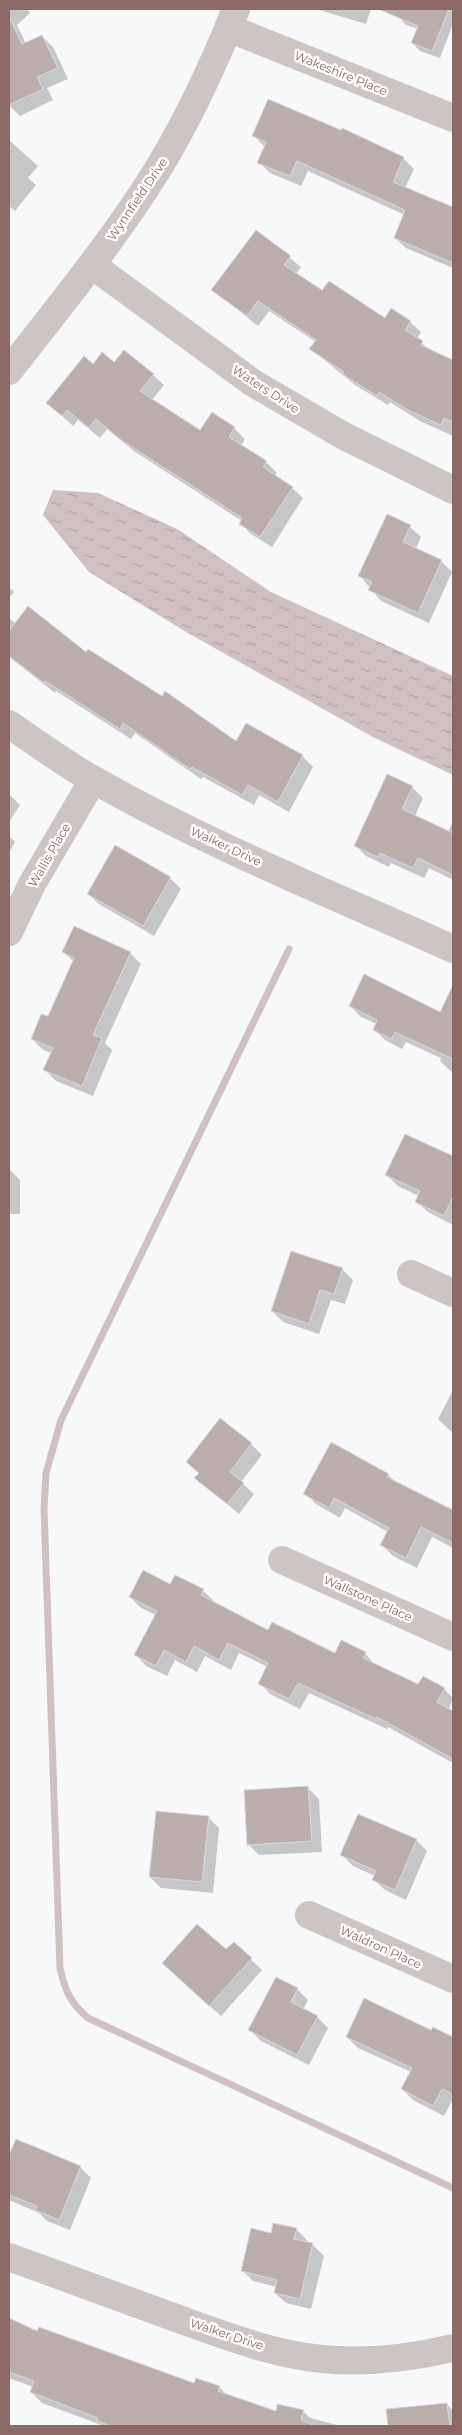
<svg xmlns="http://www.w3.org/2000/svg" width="462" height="2435" viewBox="0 0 462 2435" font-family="Montserrat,sans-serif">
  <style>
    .water { fill: url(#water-ripples) }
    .shadow { fill: #0003 }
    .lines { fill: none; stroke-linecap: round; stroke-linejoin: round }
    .stream { stroke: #d1c0c1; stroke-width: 7 }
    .building { fill: #bcadad; stroke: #d9dadb }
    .minor { stroke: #cdc5c4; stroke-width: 28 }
    .labels { text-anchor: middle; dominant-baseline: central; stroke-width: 5; stroke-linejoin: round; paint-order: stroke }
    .street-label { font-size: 12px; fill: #8a6966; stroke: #fff }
  </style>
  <defs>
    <pattern id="water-ripples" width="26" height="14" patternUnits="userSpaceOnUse" patternTransform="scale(1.25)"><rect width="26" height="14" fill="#d1c0c1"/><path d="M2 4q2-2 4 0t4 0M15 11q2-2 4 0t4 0" fill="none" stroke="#afa0a1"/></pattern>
  </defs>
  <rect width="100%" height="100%" fill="#f7f8f9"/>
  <path class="water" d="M 53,490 L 98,493 L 177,529 L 271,592 L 453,676 L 453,775 L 373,737 L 186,632 L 89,572 L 43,515 Z"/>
  <path class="shadow" d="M 9,9 L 26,9 L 30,13 L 17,25 L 26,44 L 42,36 L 53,47 L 68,79 L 47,88 L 53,100 L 20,116 L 9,105 Z
    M 316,9 L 371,9 L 366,24 Z
    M 402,9 L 453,9 L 453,24 L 440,58 L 420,51 L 412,43 L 418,29 L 406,25 L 399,17 Z
    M 254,136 L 403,158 L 414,169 L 405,188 L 453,208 L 453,268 L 406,248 L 395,238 L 405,215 L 308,171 L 301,186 L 270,173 L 259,162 L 265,147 Z
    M 9,140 L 38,166 L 28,178 L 36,185 L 15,211 L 9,206 Z
    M 256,231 L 301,267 L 296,274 L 323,292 L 385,320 L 410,322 L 421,332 L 417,339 L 431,351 L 453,361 L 453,436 L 420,421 L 390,402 L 388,405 L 355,385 L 311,349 L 316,342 L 269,311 L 258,326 L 213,290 Z
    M 115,364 L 153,375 L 164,385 L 152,400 L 200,432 L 212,414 L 234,428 L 245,439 L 241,446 L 266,462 L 277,473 L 274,476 L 292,488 L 303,498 L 272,547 L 251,534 L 240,523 L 242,521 L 134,451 L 107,429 L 100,438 L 78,420 L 73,426 L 48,403 L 93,365 Z
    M 410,527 L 421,537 L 416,549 L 441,561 L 452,572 L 429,623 L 381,601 L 360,576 Z
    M 9,587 L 14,592 L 9,598 Z
    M 9,618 L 16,624 L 87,654 L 237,743 L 247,725 L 302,756 L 313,767 L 289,812 L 259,795 L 254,805 L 203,777 L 201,779 L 135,733 L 131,739 L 56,691 L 55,693 L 9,657 Z
    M 412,787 L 423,798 L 415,816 L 448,832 L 453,821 L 453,880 L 429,868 L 424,878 L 391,863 L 389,867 L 366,856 L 355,845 Z
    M 9,794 L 20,805 L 9,822 Z
    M 9,836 L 15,842 L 9,853 Z
    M 170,878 L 181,889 L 154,936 L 99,904 L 88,894 Z
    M 64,952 L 130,953 L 141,964 L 105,1043 L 112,1050 L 93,1096 L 56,1081 L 45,1070 L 52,1053 L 43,1050 L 32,1039 L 48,1018 L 74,962 Z
    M 446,1002 L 453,1005 L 453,1073 L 440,1061 L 441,1058 L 406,1042 L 402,1049 L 385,1040 L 374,1029 L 377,1024 L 361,1017 L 350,1006 L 441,1013 Z
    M 405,1135 L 453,1158 L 453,1225 L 428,1212 L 417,1202 L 419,1196 L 398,1186 L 387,1175 Z
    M 9,1169 L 20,1180 L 20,1214 L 9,1214 Z
    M 342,1269 L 353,1280 L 345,1304 L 331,1300 L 319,1334 L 283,1322 L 272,1311 Z
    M 453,1390 L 453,1433 L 438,1419 Z
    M 251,1444 L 262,1455 L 241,1482 L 254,1494 L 239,1514 L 196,1478 L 200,1474 L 187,1462 Z
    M 388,1475 L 396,1482 L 453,1511 L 453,1548 L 432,1537 L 417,1568 L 393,1556 L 382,1545 L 388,1532 L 345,1508 L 340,1518 L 316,1504 L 305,1493 Z
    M 176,1576 L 203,1591 L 214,1601 L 213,1603 L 269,1632 L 335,1655 L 365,1653 L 375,1665 L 419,1686 L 444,1689 L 453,1698 L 449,1709 L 453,1712 L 453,1763 L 388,1727 L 387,1729 L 309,1693 L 300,1709 L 270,1694 L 260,1683 L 268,1667 L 239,1653 L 231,1670 L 205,1656 L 197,1672 L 175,1660 L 167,1676 L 146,1666 L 136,1655 L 156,1615 L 141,1608 L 130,1597 L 171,1586 Z
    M 308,1788 L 319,1799 L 322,1852 L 259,1855 L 248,1844 Z
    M 208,1817 L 219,1828 L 213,1893 L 161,1888 L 150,1877 Z
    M 416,1840 L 427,1851 L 406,1900 L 385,1890 L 374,1880 L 375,1876 L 353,1866 L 342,1855 Z
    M 234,1943 L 262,1970 L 221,2016 L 174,1974 L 226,1951 Z
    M 297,1989 L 308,2000 L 303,2010 L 317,2017 L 328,2028 L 309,2065 L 261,2041 L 250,2030 Z
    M 433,2028 L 453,2038 L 453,2099 L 444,2116 L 413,2100 L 402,2089 L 411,2072 L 358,2048 L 347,2037 L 432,2031 Z
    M 16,2141 L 80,2167 L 91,2178 L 70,2230 L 47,2221 L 39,2213 L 9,2200 L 9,2159 Z
    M 296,2229 L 307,2240 L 306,2243 L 313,2245 L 324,2256 L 311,2309 L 286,2303 L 275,2293 L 277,2287 L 253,2281 L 242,2270 L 271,2235 Z
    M 9,2320 L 38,2332 L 195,2385 L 219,2387 L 227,2395 L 277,2413 L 303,2411 L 310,2418 L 341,2426 L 104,2426 L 42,2403 L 31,2392 L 33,2387 L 9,2378 Z
    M 447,2404 L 453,2411 L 453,2426 L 389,2426 L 387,2410 Z"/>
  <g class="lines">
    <path class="stream" d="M 289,949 L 61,1420 L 46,1473 L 44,1509 L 60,1968 C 65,1990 70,2003 88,2018 L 453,2188"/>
  </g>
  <path class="building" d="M 378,9 L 449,9 L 432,51 L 411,43 L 418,26 Z
    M 9,17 L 22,44 L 42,35 L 58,68 L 37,77 L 43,89 L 9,105 Z
    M 268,99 L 341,130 L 342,128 L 404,157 L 393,182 L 453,207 L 453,263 L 394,238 L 405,210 L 297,161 L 290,176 L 257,163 L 266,142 L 252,136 Z
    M 256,230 L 291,256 L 284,265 L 322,290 L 329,281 L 385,318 L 391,308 L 411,321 L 405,330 L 423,341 L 421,345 L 453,360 L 453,422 L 444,418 L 441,425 L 408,410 L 379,392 L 377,396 L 342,374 L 344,372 L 309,349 L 316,340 L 258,301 L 247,316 L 211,290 Z
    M 124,350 L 154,374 L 140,391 L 200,430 L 212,412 L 235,427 L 229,437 L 267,461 L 263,467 L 293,487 L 260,537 L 239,524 L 242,518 L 121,440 L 96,419 L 89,428 L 67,410 L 62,416 L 46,403 L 84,356 L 93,364 L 102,352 L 114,362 Z
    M 387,514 L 411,525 L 403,542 L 442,560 L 418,613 L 368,590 L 372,582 L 358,576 Z
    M 28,606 L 86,652 L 88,649 L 162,696 L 165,691 L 236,741 L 246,723 L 303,755 L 278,802 L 248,785 L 242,795 L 192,767 L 190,769 L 123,723 L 120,729 L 45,681 L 44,683 L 9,656 L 9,631 Z
    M 387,774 L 413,786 L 402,809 L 453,833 L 453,875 L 418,858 L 413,868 L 380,853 L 378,857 L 354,846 Z
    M 115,845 L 171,877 L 143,926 L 87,894 Z
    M 74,926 L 131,952 L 93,1035 L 102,1038 L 82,1086 L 43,1070 L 53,1048 L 31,1039 L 41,1014 L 48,1016 L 74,958 L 62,952 Z
    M 364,974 L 440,1012 L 453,985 L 453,1059 L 395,1032 L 391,1039 L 373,1030 L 377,1020 L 349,1006 Z
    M 405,1134 L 453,1156 L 453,1196 L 444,1216 L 415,1202 L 420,1191 L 385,1175 Z
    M 291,1251 L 343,1268 L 334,1294 L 320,1290 L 309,1324 L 271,1311 Z
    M 220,1418 L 252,1443 L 230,1472 L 244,1483 L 227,1504 L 194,1478 L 199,1473 L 186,1462 Z
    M 331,1442 L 389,1474 L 387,1477 L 453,1510 L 453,1543 L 421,1527 L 406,1558 L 380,1545 L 389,1528 L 334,1498 L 329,1508 L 303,1494 Z
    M 143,1570 L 170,1584 L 175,1575 L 204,1589 L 201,1595 L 268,1630 L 272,1622 L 335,1653 L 341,1640 L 366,1652 L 363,1658 L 418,1684 L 423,1676 L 445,1688 L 437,1702 L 453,1711 L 453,1759 L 377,1717 L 376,1719 L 298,1683 L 289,1699 L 258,1684 L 268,1663 L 228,1643 L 219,1660 L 194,1646 L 186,1662 L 164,1650 L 156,1666 L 134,1655 L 157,1611 L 129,1597 Z
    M 308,1786 L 312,1841 L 247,1845 L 244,1790 Z
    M 156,1811 L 209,1816 L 202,1882 L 149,1877 Z
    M 358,1814 L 417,1839 L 395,1890 L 372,1880 L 376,1871 L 340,1855 Z
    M 197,1924 L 226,1949 L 234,1942 L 252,1958 L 209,2006 L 162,1963 Z
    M 276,1977 L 298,1988 L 291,2002 L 318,2016 L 297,2055 L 248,2030 Z
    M 364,1998 L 431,2030 L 433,2027 L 453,2037 L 453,2094 L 442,2089 L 433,2106 L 401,2089 L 412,2068 L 346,2037 Z
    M 16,2139 L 81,2166 L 59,2220 L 35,2210 L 37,2206 L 9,2195 L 9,2155 Z
    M 273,2223 L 297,2228 L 294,2239 L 313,2243 L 300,2299 L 274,2293 L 277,2280 L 241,2271 L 251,2228 L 271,2233 Z
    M 9,2318 L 37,2331 L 39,2327 L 194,2383 L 196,2378 L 220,2386 L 218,2391 L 276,2411 L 277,2404 L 304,2410 L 301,2420 L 311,2424 L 310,2426 L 111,2426 L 97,2421 L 98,2418 L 30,2392 L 34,2381 L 9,2372 Z
    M 447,2403 L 450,2426 L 388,2426 L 386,2409 Z"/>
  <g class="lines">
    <path class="minor" d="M 228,28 L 453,118
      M 92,265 L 253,383 L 344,436 L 453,490
      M 9,371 C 60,305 114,240 158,169 C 189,118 214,64 236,9
      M 9,724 C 36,743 65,764 94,780 C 209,845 333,895 453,949
      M 9,932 L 32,884 L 93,780
      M 411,1274 L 453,1293
      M 282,1560 L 453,1637
      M 309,1915 L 453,1979
      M 9,2257 C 65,2277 120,2298 176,2318 C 223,2335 272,2354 322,2359 C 365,2363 411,2358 453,2348"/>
  </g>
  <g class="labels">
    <g class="street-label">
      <text transform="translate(341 73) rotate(22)">Wakeshire Place</text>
      <text transform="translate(137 199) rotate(-56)">Wynnfield Drive</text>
      <text transform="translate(266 389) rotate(33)">Waters Drive</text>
      <text transform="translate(226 846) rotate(25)">Walker Drive</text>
      <text transform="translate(49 855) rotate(-60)">Wallis Place</text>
      <text transform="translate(368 1598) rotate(24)">Wallstone Place</text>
      <text transform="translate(381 1947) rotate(24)">Waldron Place</text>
      <text transform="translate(227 2334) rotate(18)">Walker Drive</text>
    </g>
  </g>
  <rect width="462" height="2435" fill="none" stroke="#8a6966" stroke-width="20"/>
</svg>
